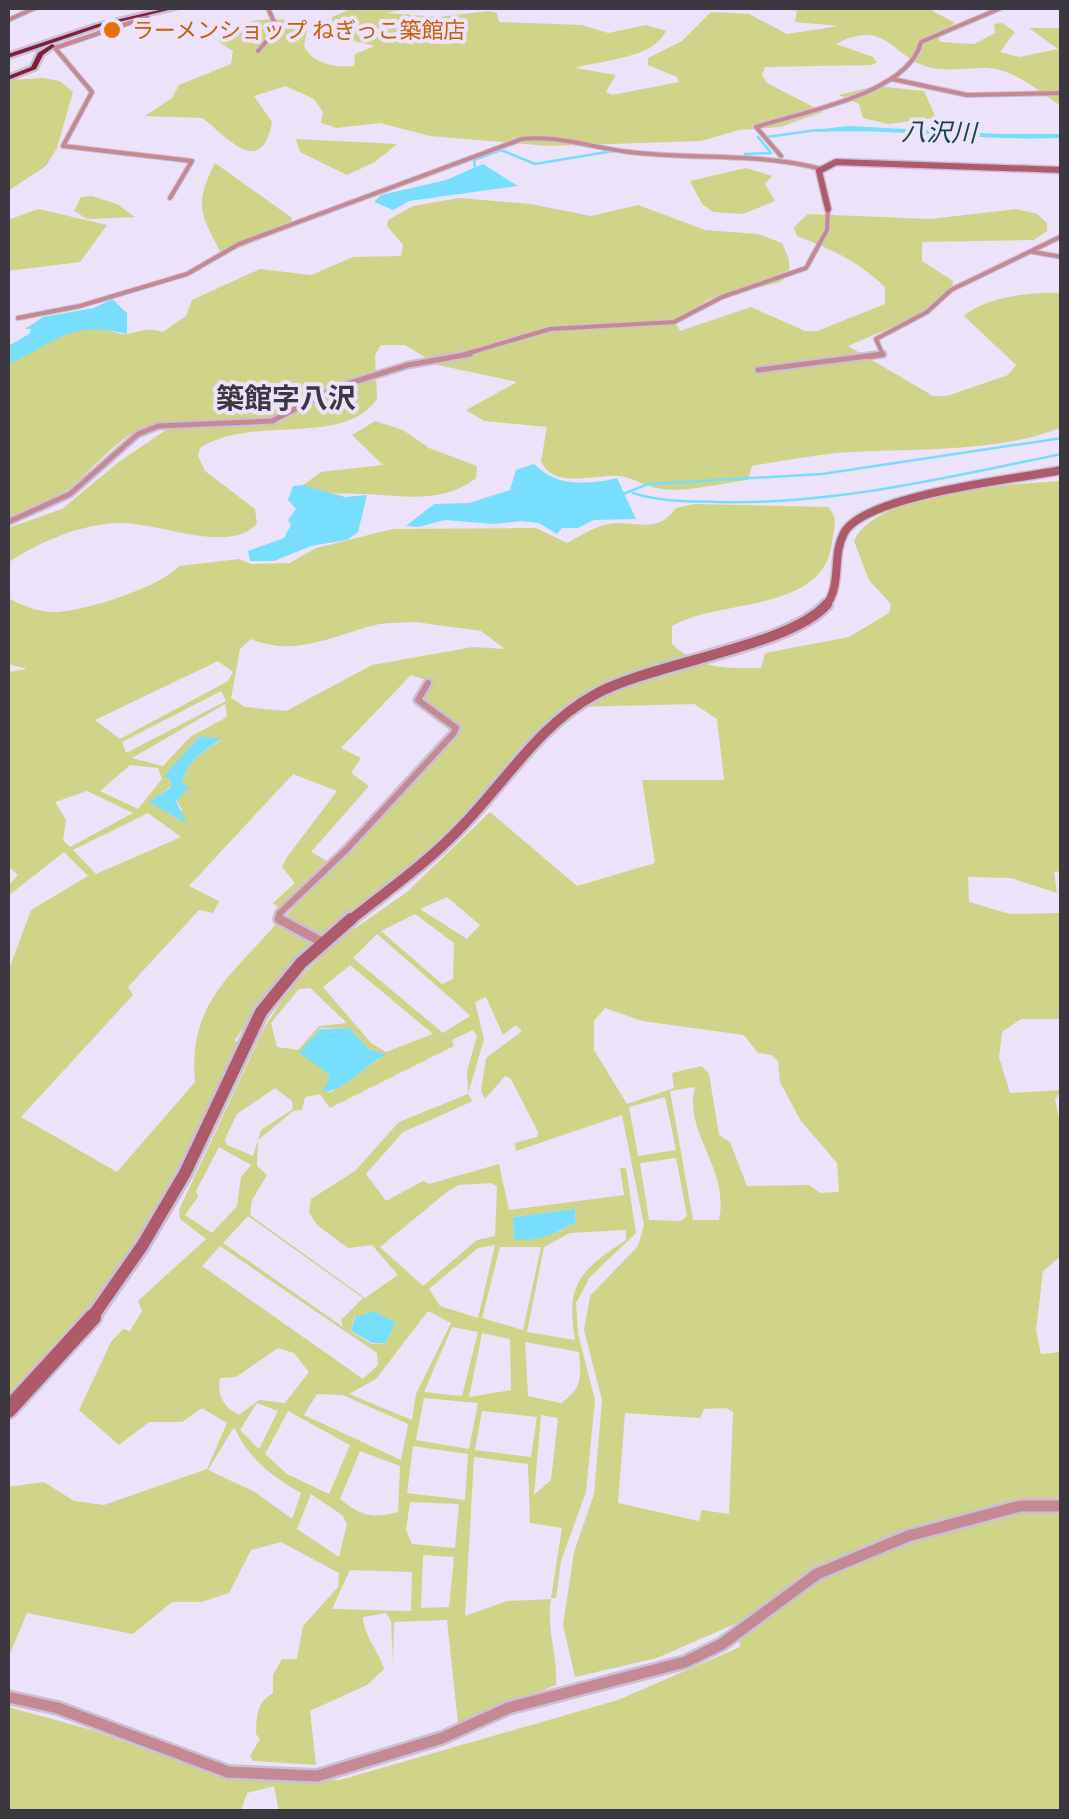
<svg xmlns="http://www.w3.org/2000/svg" width="1069" height="1819" viewBox="0 0 1069 1819" font-family="'Fira Sans Condensed','Noto Sans JP',sans-serif">
  <style>
    .green { fill: #cfd488; fill-rule: evenodd }
    .water { fill: #77dffd }
    .lines { fill: none; stroke-linecap: round; stroke-linejoin: round }
    .stream { stroke: #77dffd; stroke-width: 2.5 }
    .river { fill: #77dffd; fill-rule: evenodd }
    .street-far4-casing { stroke: #c9c0d5; stroke-width: 6 }
    .street-far3-casing { stroke: #c9c0d5; stroke-width: 9 }
    .street-far2-casing { stroke: #c9c0d5; stroke-width: 11 }
    .street-far1-casing { stroke: #c9c0d5; stroke-width: 14 }
    .street-casing { stroke: #c9c0d5; stroke-width: 16 }
    .secondary-far4-casing { stroke: #c9c0d5; stroke-width: 9 }
    .secondary-far3-casing { stroke: #c9c0d5; stroke-width: 11 }
    .secondary-far2-casing { stroke: #c9c0d5; stroke-width: 15 }
    .secondary-far1-casing { stroke: #c9c0d5; stroke-width: 18 }
    .secondary-casing { stroke: #c9c0d5; stroke-width: 21 }
    .highway-casing { stroke: #c9c0d5; stroke-width: 5 }
    .street-far4 { stroke: #c58993; stroke-width: 4 }
    .street-far3 { stroke: #c58993; stroke-width: 5 }
    .street-far2 { stroke: #c58993; stroke-width: 6 }
    .street-far1 { stroke: #c58993; stroke-width: 9 }
    .street { stroke: #c58993; stroke-width: 11 }
    .secondary-far4 { stroke: #af5a6a; stroke-width: 6 }
    .secondary-far3 { stroke: #af5a6a; stroke-width: 8 }
    .secondary-far2 { stroke: #af5a6a; stroke-width: 10 }
    .secondary-far1 { stroke: #af5a6a; stroke-width: 12 }
    .secondary { stroke: #af5a6a; stroke-width: 16 }
    .highway { fill: #801f3a; fill-rule: evenodd }
    .food-dot { fill: #e8710a; stroke: #ece2fa; stroke-width: 4 }
    .labels { text-anchor: middle; dominant-baseline: central; stroke-width: 8; stroke-linejoin: round; paint-order: stroke }
    .far-food-label { font-size: 22px; fill: #c56008; stroke: #ece2fa; text-anchor: start }
    .far-water-label { font-size: 25px; font-style: italic; fill: #13434f; stroke: #ece2fa }
    .far-quarter-label { font-size: 28px; font-weight: bold; fill: #3c3842; stroke: #ece2fa }
  </style>
  <rect width="100%" height="100%" fill="#ece2fa"/>
  <path class="green" d="M 353,8 L 411,8 L 386,13 L 438,17 L 489,11 L 497,13 L 499,22 L 582,25 L 608,33 L 646,25 L 666,31 C 653,59 601,60 575,68 L 616,75 L 606,92 L 612,95 L 679,82 L 677,77 L 648,65 L 648,58 L 682,41 L 711,12 L 749,14 L 787,34 L 839,26 L 795,22 L 797,11 L 783,8 L 927,8 L 955,23 L 937,36 L 941,42 L 974,44 L 995,33 L 994,24 L 1002,23 L 1015,32 L 1000,52 L 1019,57 L 1058,49 L 1029,28 L 1061,28 L 1061,106 C 1038,91 1017,70 987,68 C 966,67 945,73 925,66 C 892,55 885,18 836,44 L 873,57 L 877,62 L 872,65 L 765,67 L 762,75 L 767,83 L 823,112 L 780,127 L 739,130 L 701,141 L 548,146 L 430,136 L 380,123 L 337,128 L 321,123 L 323,112 L 314,99 L 286,86 L 254,96 L 272,122 C 261,183 222,131 202,118 L 145,116 L 172,98 L 179,85 L 231,64 L 233,51 L 219,42 C 229,18 274,17 297,21 L 307,29 L 304,46 C 312,64 336,68 354,66 L 355,54 L 375,46 L 333,36 L 332,17 Z
    M 43,78 L 60,81 L 73,92 L 57,148 L 46,166 L 8,191 L 8,80 Z
    M 876,86 L 924,91 L 936,118 L 888,124 L 863,118 L 859,104 L 839,95 Z
    M 296,139 L 397,144 L 375,162 L 347,175 L 300,152 Z
    M 215,163 L 292,218 L 291,227 L 222,255 C 201,214 193,207 215,163 Z
    M 746,168 L 772,176 L 765,184 L 775,201 L 743,214 L 713,212 L 702,204 L 690,181 Z
    M 92,196 L 117,204 L 135,217 L 87,219 L 74,211 L 81,197 Z
    M 459,198 L 531,204 L 591,216 L 638,205 L 705,230 L 758,234 L 782,243 C 789,259 795,269 781,282 L 709,299 L 675,322 L 680,331 L 751,307 L 805,331 L 817,331 L 885,304 L 885,287 C 858,261 831,249 797,236 L 794,227 L 808,214 L 930,219 L 1017,209 L 1037,214 L 1047,223 L 1047,231 L 1034,240 L 922,242 L 922,261 L 953,281 L 952,291 L 920,315 L 848,346 L 933,396 L 947,396 L 1008,375 L 1016,365 L 964,316 C 985,297 1034,291 1061,293 L 1062,427 C 998,454 905,448 837,453 C 809,456 780,461 752,466 L 748,480 C 721,483 683,494 656,488 C 643,485 632,477 619,476 C 595,474 553,490 541,461 L 547,427 L 484,421 L 466,410 L 517,382 L 438,365 L 405,345 L 381,345 L 375,355 L 377,399 C 343,448 252,414 200,448 L 198,456 L 205,471 L 255,509 L 257,524 C 228,555 158,521 116,523 C 79,525 38,542 8,563 L 8,528 L 62,509 L 120,461 L 175,424 C 128,415 95,473 59,496 C 43,507 25,512 8,519 L 8,364 C 37,350 60,330 95,328 C 105,327 117,335 127,334 C 141,331 147,327 163,332 L 186,316 L 192,300 L 260,269 L 311,275 L 353,257 L 401,256 L 403,245 L 387,226 L 388,220 L 413,206 Z
    M 38,209 L 99,223 L 107,225 L 80,262 L 8,271 L 8,220 Z
    M 375,421 L 403,430 L 429,448 L 477,466 L 476,478 C 442,505 402,495 363,494 C 342,493 322,496 302,486 L 321,472 L 383,465 L 352,435 Z
    M 1061,481 L 1062,871 L 1054,872 L 1057,893 L 1011,878 L 968,877 L 969,902 L 1010,914 L 1061,913 L 1061,1019 L 1021,1019 L 1002,1032 L 999,1057 L 1010,1093 L 1061,1090 L 1055,1100 L 1062,1131 L 1061,1256 L 1043,1271 L 1036,1330 L 1041,1354 L 1061,1352 L 1061,1811 L 279,1812 L 274,1786 L 247,1793 L 241,1811 L 8,1811 L 8,1707 L 92,1730 L 225,1778 L 340,1780 L 618,1700 L 740,1647 L 737,1623 L 657,1658 L 575,1677 L 563,1625 L 574,1552 L 594,1494 L 602,1400 L 584,1330 L 590,1296 L 638,1246 L 644,1225 L 622,1115 L 516,1151 L 515,1143 L 537,1137 L 538,1132 L 511,1079 L 505,1076 L 485,1099 L 481,1091 L 486,1058 L 522,1031 L 516,1025 L 503,1035 L 486,997 L 475,1002 L 484,1039 L 468,1094 L 473,1101 L 403,1132 L 366,1174 L 386,1201 L 423,1181 L 429,1184 L 499,1164 L 509,1210 L 624,1195 L 620,1168 L 626,1168 L 636,1233 L 590,1277 L 576,1303 L 578,1334 L 595,1400 L 586,1492 L 561,1561 L 556,1598 L 551,1598 L 562,1528 L 530,1523 L 528,1464 L 474,1457 L 465,1616 L 507,1601 L 551,1599 C 546,1629 558,1655 556,1685 L 458,1723 L 447,1620 L 394,1622 L 393,1663 L 391,1621 L 386,1613 L 363,1617 C 364,1637 378,1649 384,1669 L 367,1685 L 310,1711 L 316,1765 L 253,1761 L 250,1756 L 260,1739 L 256,1734 C 257,1716 256,1703 273,1693 L 273,1675 L 282,1659 L 297,1659 L 303,1626 L 338,1587 L 339,1573 L 281,1542 L 251,1550 L 229,1593 L 201,1602 L 172,1602 L 133,1634 L 27,1613 L 8,1658 L 8,1487 L 44,1482 L 74,1501 L 104,1505 L 207,1469 L 227,1423 L 202,1408 L 182,1422 L 149,1422 L 119,1445 L 79,1410 L 111,1342 L 123,1329 L 130,1331 L 142,1311 L 138,1301 L 206,1239 L 180,1219 L 179,1210 L 264,1028 L 291,987 L 337,941 L 407,892 L 490,812 L 577,886 L 655,863 L 642,780 L 724,780 L 717,719 L 694,704 L 572,707 L 520,748 L 443,841 L 320,936 L 285,917 L 462,727 L 424,701 L 423,694 L 432,682 L 411,675 L 341,748 L 361,758 L 351,773 L 369,786 L 311,852 L 329,862 L 279,908 L 273,903 L 295,883 L 282,867 L 287,857 L 337,791 L 293,774 L 189,886 L 219,901 L 213,913 L 199,910 L 128,987 L 133,995 L 21,1117 L 117,1172 L 195,1082 C 188,1004 230,977 277,923 L 314,943 L 276,981 L 235,1040 L 238,1044 C 179,1174 111,1303 8,1403 L 8,972 L 31,910 L 88,876 L 64,852 L 8,896 L 8,886 L 18,875 L 8,866 L 8,672 L 27,669 L 8,664 L 8,598 C 22,605 37,612 53,612 C 81,613 163,586 179,566 L 239,559 L 251,564 L 290,563 L 316,548 L 393,529 L 536,528 L 567,543 C 579,537 592,528 604,525 C 632,518 656,537 676,508 L 695,504 L 828,507 C 839,518 834,528 832,542 C 824,614 719,598 672,626 L 672,644 C 700,670 725,668 761,668 L 765,653 L 849,637 L 889,613 L 891,604 L 869,580 L 854,541 C 875,492 1012,484 1061,481 ZM 415,622 L 481,631 L 505,649 L 473,647 L 372,665 L 286,711 L 245,707 L 231,698 L 240,649 L 251,639 C 292,656 327,639 367,627 C 382,622 399,623 415,622 ZM 218,661 L 233,672 L 228,681 L 120,739 L 95,720 ZM 221,691 L 226,701 L 126,753 L 122,742 ZM 225,704 L 227,717 L 190,737 L 163,766 L 132,758 ZM 200,736 L 221,740 C 203,752 188,759 182,783 L 188,788 L 176,800 L 183,811 L 150,802 L 170,787 L 171,779 L 165,776 ZM 130,765 L 158,768 L 162,779 L 138,809 L 100,791 ZM 87,791 L 133,813 L 70,847 L 63,840 L 66,820 L 55,802 ZM 148,813 L 181,837 L 96,874 L 73,850 ZM 447,897 L 480,925 L 467,939 L 420,909 ZM 415,914 L 454,943 L 453,979 L 442,984 L 381,931 ZM 377,934 L 461,1007 L 470,1016 L 443,1033 L 353,958 ZM 350,965 L 433,1034 L 386,1052 L 371,1043 L 323,987 ZM 310,988 L 347,1023 L 319,1026 L 298,1050 L 277,1047 L 271,1023 L 299,989 ZM 605,1008 L 642,1021 L 744,1035 L 758,1053 L 772,1055 L 778,1061 L 780,1082 L 801,1121 L 837,1163 L 839,1192 L 820,1193 L 809,1185 L 747,1186 L 730,1142 L 719,1135 L 709,1074 L 702,1066 L 672,1073 L 674,1088 L 627,1104 L 594,1050 L 594,1021 ZM 320,1028 L 349,1028 L 369,1049 L 385,1055 L 331,1092 L 323,1092 L 330,1075 L 300,1053 ZM 473,1030 L 477,1036 L 467,1071 L 468,1094 L 399,1122 L 355,1171 L 311,1199 L 309,1212 L 317,1225 L 348,1248 L 372,1245 L 398,1275 L 365,1298 L 250,1215 L 252,1200 L 267,1175 L 257,1166 L 258,1140 L 293,1111 L 302,1110 L 305,1097 L 320,1094 L 330,1108 L 454,1046 L 452,1040 ZM 695,1087 C 683,1133 730,1168 719,1220 L 693,1220 L 670,1091 ZM 275,1088 L 292,1101 L 293,1109 L 261,1130 L 253,1156 L 227,1145 L 225,1139 L 237,1114 ZM 665,1097 L 676,1150 L 638,1156 L 629,1107 ZM 219,1147 L 251,1165 L 241,1177 L 237,1206 L 212,1233 L 185,1215 L 198,1197 L 196,1191 ZM 676,1158 L 687,1216 L 681,1221 L 649,1220 L 640,1163 ZM 490,1183 L 497,1186 L 495,1236 L 477,1240 L 423,1286 L 380,1247 L 448,1191 L 459,1185 ZM 575,1209 L 576,1222 L 560,1231 L 514,1239 L 513,1217 ZM 248,1216 L 363,1298 L 341,1320 L 343,1327 L 223,1243 ZM 626,1230 L 626,1240 C 581,1270 565,1283 575,1340 L 527,1332 L 544,1247 L 570,1233 ZM 495,1245 L 478,1318 L 440,1306 L 429,1289 L 478,1248 ZM 220,1246 L 377,1353 L 378,1365 L 363,1379 L 202,1266 ZM 500,1247 L 541,1247 L 523,1330 L 482,1318 ZM 374,1311 L 395,1322 L 386,1343 L 372,1344 L 351,1332 L 354,1317 ZM 428,1311 L 451,1323 L 416,1394 L 412,1420 L 349,1394 L 376,1379 ZM 452,1327 L 478,1332 L 462,1396 L 424,1392 ZM 482,1333 L 510,1339 L 511,1390 L 469,1397 ZM 525,1342 L 579,1352 C 581,1376 583,1388 561,1403 L 528,1396 ZM 278,1348 L 294,1353 L 309,1372 L 285,1403 L 259,1400 L 239,1415 C 223,1407 217,1395 220,1378 L 236,1377 ZM 317,1394 L 343,1395 L 408,1424 L 401,1460 L 304,1415 ZM 424,1398 L 478,1403 L 469,1449 L 416,1440 ZM 257,1403 L 278,1411 L 259,1449 L 240,1430 ZM 726,1408 L 733,1412 L 729,1514 L 702,1510 L 699,1521 L 618,1503 L 625,1413 L 700,1418 L 704,1409 ZM 288,1411 L 350,1445 L 329,1494 L 287,1474 L 265,1454 ZM 482,1411 L 537,1417 L 531,1457 L 475,1450 ZM 541,1415 L 558,1418 L 551,1480 L 534,1495 ZM 234,1427 C 248,1458 272,1477 301,1493 L 292,1519 L 255,1492 L 208,1470 ZM 413,1446 L 468,1454 L 465,1500 L 407,1493 ZM 360,1451 L 400,1466 L 398,1512 C 371,1519 361,1516 340,1499 ZM 311,1494 L 342,1515 L 347,1524 L 339,1557 L 297,1529 ZM 410,1502 L 459,1504 L 455,1548 L 412,1544 L 406,1530 ZM 423,1555 L 454,1557 L 449,1607 L 421,1608 ZM 350,1570 L 412,1572 L 411,1611 L 332,1609 Z"/>
  <path class="water" d="M 483,164 L 518,186 L 409,201 L 393,210 L 374,202 L 381,195 L 446,180 Z
    M 112,299 L 127,313 L 127,334 C 67,319 56,344 8,364 L 10,345 L 29,334 L 31,329 L 25,329 L 43,317 L 94,308 Z
    M 534,464 C 556,487 587,485 617,478 L 636,519 L 594,520 L 578,528 L 562,528 L 557,534 L 539,523 L 522,521 L 493,524 L 445,520 L 418,527 L 406,526 L 434,504 L 469,503 L 510,490 L 516,470 Z
    M 302,485 L 345,497 L 367,495 L 358,532 L 347,540 L 311,546 L 274,561 L 250,561 L 248,551 L 284,538 L 291,525 L 288,520 L 296,509 L 288,500 L 293,486 Z
    M 200,736 L 221,739 C 203,752 188,759 182,783 L 189,788 L 176,801 L 187,824 L 149,802 L 170,788 L 171,779 L 164,776 Z
    M 349,1028 L 369,1049 L 386,1055 C 365,1064 345,1092 322,1092 L 330,1075 L 299,1053 L 320,1029 Z
    M 575,1209 L 576,1222 C 558,1232 536,1243 514,1239 L 513,1217 Z
    M 374,1311 L 395,1322 L 386,1343 L 372,1343 L 351,1331 L 355,1317 Z"/>
  <g class="lines">
    <path class="stream" d="M 767,137 L 817,130
      M 745,154 L 771,153 L 758,137
      M 475,167 L 474,160 L 501,150 L 535,164 L 613,151
      M 633,493 C 661,502 688,501 717,502 C 835,505 947,477 1062,454
      M 623,494 L 648,484 L 822,474 L 1062,438"/>
    <path class="river" d="M 848,126 L 1001,134 L 1062,134 L 1062,138 C 980,141 899,128 817,132 L 813,130 Z"/>
    <defs>
      <path id="street-far4" d="M 147,17 L 55,48 L 92,92 L 63,146 L 192,161 L 170,198
        M 8,20 L 35,8
        M 258,51 L 277,29 L 268,8
        M 892,79 L 967,95 L 1062,93
        M 781,156 L 756,127 C 802,112 909,94 921,42 L 1001,8
        M 1033,252 L 1062,257
        M 18,318 L 80,306 L 187,274 L 239,244 L 522,139 C 559,135 593,148 629,152 C 694,160 757,152 821,169
        M 455,357 L 550,329 L 674,322 L 722,297 L 806,268 L 827,230 L 828,209
        M 870,357 L 883,355 L 876,339 L 927,312 L 951,290 L 1062,236"/>
      <path id="street-far3" d="M 758,370 L 883,354
        M 8,522 L 70,494 L 138,434 L 158,426 L 272,421 L 337,387 L 408,365 L 470,354"/>
      <path id="street-far2" d="M 282,922 L 279,914 L 347,849 L 453,734 L 456,728 L 418,700 L 428,683"/>
      <path id="street-far1" d="M 279,919 L 322,942"/>
      <path id="street" d="M 8,1697 L 58,1708 L 228,1772 L 317,1776 L 442,1738 L 508,1708 L 685,1662 L 722,1644 L 817,1574 L 908,1536 L 1020,1506 L 1062,1506"/>
      <path id="secondary-far4" d="M 828,209 L 819,171 L 836,162 L 1062,170"/>
      <path id="secondary-far3" d="M 825,607 C 843,584 831,557 844,533 C 864,495 1017,479 1062,470"/>
      <path id="secondary-far2" d="M 348,922 C 388,890 430,861 465,823 C 507,779 540,725 594,695 C 653,662 790,647 827,604"/>
      <path id="secondary-far1" d="M 91,1319 L 142,1246 L 185,1173 L 261,1012 L 301,963 L 351,919"/>
      <path id="secondary" d="M 8,1410 L 93,1317"/>
      <path id="highway" d="M 168,8 L 177,8 L 102,26 L 8,58 L 8,54 L 98,24 Z
        M 52,44 L 55,46 L 43,55 L 36,69 L 8,80 L 8,76 L 31,67 L 38,53 Z"/>
    </defs>
    <use href="#street-far4" class="street-far4-casing"/>
    <use href="#street-far3" class="street-far3-casing"/>
    <use href="#street-far2" class="street-far2-casing"/>
    <use href="#street-far1" class="street-far1-casing"/>
    <use href="#street" class="street-casing"/>
    <use href="#secondary-far4" class="secondary-far4-casing"/>
    <use href="#secondary-far3" class="secondary-far3-casing"/>
    <use href="#secondary-far2" class="secondary-far2-casing"/>
    <use href="#secondary-far1" class="secondary-far1-casing"/>
    <use href="#secondary" class="secondary-casing"/>
    <use href="#highway" class="highway-casing"/>
    <use href="#street-far4" class="street-far4"/>
    <use href="#street-far3" class="street-far3"/>
    <use href="#street-far2" class="street-far2"/>
    <use href="#street-far1" class="street-far1"/>
    <use href="#street" class="street"/>
    <use href="#secondary-far4" class="secondary-far4"/>
    <use href="#secondary-far3" class="secondary-far3"/>
    <use href="#secondary-far2" class="secondary-far2"/>
    <use href="#secondary-far1" class="secondary-far1"/>
    <use href="#secondary" class="secondary"/>
    <use href="#highway" class="highway"/>
  </g>
  <circle class="food-dot" cx="112" cy="30" r="10"/>
  <g class="labels">
    <g class="far-food-label">
      <text x="132" y="30">ラーメンショップ ねぎっこ築館店</text>
    </g>
    <g class="far-water-label">
      <text transform="translate(939 133) rotate(1)">八沢川</text>
    </g>
    <g class="far-quarter-label">
      <text x="286" y="398">築館字八沢</text>
    </g>
  </g>
  <rect width="1069" height="1819" fill="none" stroke="#3c3842" stroke-width="20"/>
</svg>
